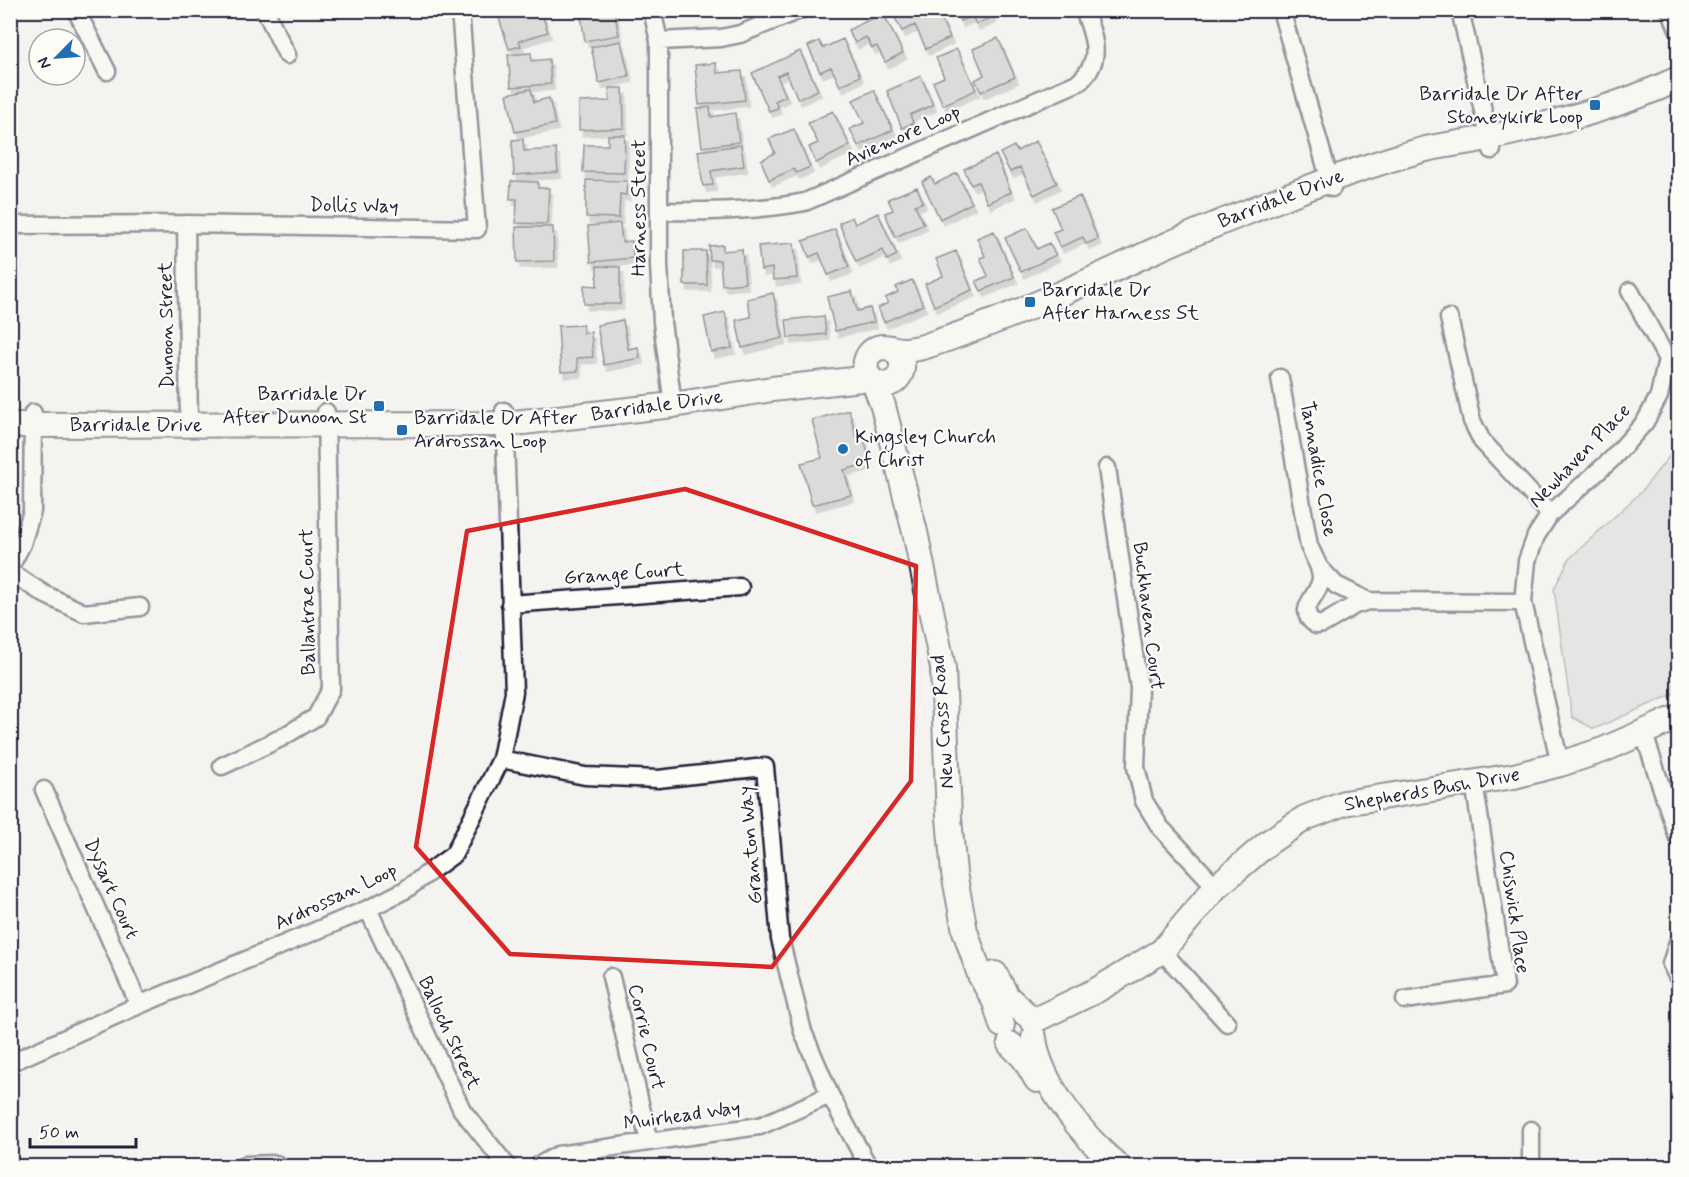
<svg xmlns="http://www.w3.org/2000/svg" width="1689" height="1177" viewBox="0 0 1689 1177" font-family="Mynerve,sans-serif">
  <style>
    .green { fill: #d5d4d5; stroke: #7c7b88; stroke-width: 1.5 }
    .building { fill: #c0bfc2; stroke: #22223b; stroke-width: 1.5; filter: url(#shadow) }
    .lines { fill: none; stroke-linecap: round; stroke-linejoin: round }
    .street-casing { stroke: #22223b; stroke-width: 21 }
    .secondary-casing { stroke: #22223b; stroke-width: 28 }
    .street { stroke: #fdfcf7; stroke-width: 16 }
    .secondary { stroke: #fdfcf7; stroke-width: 24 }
    .marked { fill: none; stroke: #d62828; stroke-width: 4.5; stroke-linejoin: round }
    .poi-dot { fill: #1f6fb2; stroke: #fdfcf7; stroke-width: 2 }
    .labels { text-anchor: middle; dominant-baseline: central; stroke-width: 4.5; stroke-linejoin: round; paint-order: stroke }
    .poi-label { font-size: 20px; fill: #22223b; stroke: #fdfcf7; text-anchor: start }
    .street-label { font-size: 20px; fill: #22223b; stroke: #fdfcf7 }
  </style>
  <defs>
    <filter id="shadow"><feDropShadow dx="3.5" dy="6" stdDeviation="0" flood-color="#0004"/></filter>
  </defs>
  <rect width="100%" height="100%" fill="#f4f3ef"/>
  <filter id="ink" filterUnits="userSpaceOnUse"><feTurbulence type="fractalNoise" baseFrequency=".0167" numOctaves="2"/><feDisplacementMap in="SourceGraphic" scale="12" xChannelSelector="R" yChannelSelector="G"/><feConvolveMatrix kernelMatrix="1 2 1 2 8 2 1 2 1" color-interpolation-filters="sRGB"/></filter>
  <g filter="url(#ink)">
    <path class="green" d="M 1678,445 L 1678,692 L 1594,729 L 1572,717 L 1554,589 L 1569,559 L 1641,492 Z"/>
    <path class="building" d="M 514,10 L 534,10 L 535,16 L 542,14 L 548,32 L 519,41 L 521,46 L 509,49 L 498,15 Z
      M 597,10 L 614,10 L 619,35 L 585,41 L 581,16 L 598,13 Z
      M 895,10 L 910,10 L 911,13 L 916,10 L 937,10 L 950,38 L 926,49 L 915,25 L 902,31 L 892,12 Z
      M 955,10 L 990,10 L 993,17 L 976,24 L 972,16 L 960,21 Z
      M 883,13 L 903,53 L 885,62 L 877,46 L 872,48 L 866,37 L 855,43 L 848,30 Z
      M 998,38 L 1015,77 L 981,92 L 975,80 L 984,75 L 973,49 Z
      M 843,39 L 860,76 L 840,86 L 831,67 L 820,72 L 808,46 L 819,41 L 823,48 Z
      M 621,41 L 629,76 L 599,83 L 591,47 Z
      M 957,49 L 976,90 L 943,105 L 933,82 L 944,77 L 936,58 Z
      M 800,51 L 818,90 L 798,99 L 786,72 L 777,76 L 786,96 L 775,101 L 778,108 L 769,111 L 752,73 Z
      M 531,53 L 532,61 L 549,59 L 551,84 L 511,87 L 508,55 Z
      M 716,63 L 717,73 L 742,71 L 745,100 L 699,105 L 695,65 Z
      M 921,76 L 933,105 L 910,115 L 913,123 L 902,128 L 887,91 Z
      M 609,88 L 623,88 L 624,128 L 579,130 L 579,102 L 610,101 Z
      M 531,89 L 534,102 L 549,98 L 555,124 L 515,132 L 507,94 Z
      M 874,90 L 893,130 L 858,146 L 850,129 L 864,123 L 853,100 Z
      M 710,107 L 711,117 L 735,113 L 739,142 L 702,147 L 697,109 Z
      M 833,111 L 850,146 L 816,163 L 809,147 L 818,143 L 808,123 Z
      M 794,129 L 810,167 L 796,173 L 794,169 L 769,180 L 761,160 L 775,153 L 769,139 Z
      M 608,135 L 625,135 L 624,173 L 583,172 L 584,145 L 608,145 Z
      M 523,139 L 524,151 L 556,149 L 558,172 L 514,175 L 512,140 Z
      M 1036,141 L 1057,183 L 1034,195 L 1020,167 L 1010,172 L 1000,153 L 1014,146 L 1017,151 Z
      M 741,145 L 744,166 L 711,171 L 713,185 L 703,186 L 698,151 Z
      M 996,155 L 1011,192 L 987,203 L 978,182 L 971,185 L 964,169 Z
      M 957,173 L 972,203 L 940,219 L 922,182 L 931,177 L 935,184 Z
      M 586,180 L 627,181 L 626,195 L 620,194 L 619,218 L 586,217 Z
      M 511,181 L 538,182 L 538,188 L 549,188 L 547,224 L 516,223 L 517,199 L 510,199 Z
      M 917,187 L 923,202 L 915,205 L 924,224 L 895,237 L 885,213 L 893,210 L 888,199 Z
      M 1080,196 L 1098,239 L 1086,244 L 1083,237 L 1060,247 L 1053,232 L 1061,229 L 1052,208 Z
      M 878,213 L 897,255 L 887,260 L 883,250 L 856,262 L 839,223 L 852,217 L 855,224 Z
      M 620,223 L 622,242 L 632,241 L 633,258 L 591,262 L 588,226 Z
      M 516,227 L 553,227 L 554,261 L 517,262 Z
      M 1027,228 L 1037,249 L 1049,243 L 1056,255 L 1021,272 L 1005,238 Z
      M 835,229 L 849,267 L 828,275 L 819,253 L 809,257 L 803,241 Z
      M 994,231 L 1014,277 L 981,291 L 976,281 L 988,276 L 980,258 L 985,256 L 977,238 Z
      M 794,243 L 797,278 L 773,280 L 772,268 L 761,270 L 758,246 Z
      M 723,245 L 723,251 L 742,249 L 745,283 L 722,285 L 720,260 L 710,260 L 709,246 Z
      M 684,251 L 706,251 L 707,285 L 684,285 Z
      M 956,251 L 972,290 L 934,306 L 925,284 L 943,276 L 936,259 Z
      M 597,266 L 620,267 L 620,304 L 584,304 L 584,285 L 597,286 Z
      M 912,280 L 923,305 L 884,322 L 878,308 L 888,303 L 885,298 L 898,292 L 896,287 Z
      M 852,291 L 857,311 L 870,308 L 874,322 L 835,331 L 827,297 Z
      M 773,293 L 783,338 L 742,348 L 736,320 L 751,317 L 747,299 Z
      M 725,312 L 732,348 L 711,352 L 704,317 Z
      M 824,316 L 826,334 L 788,338 L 786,320 Z
      M 623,320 L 628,349 L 638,347 L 640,358 L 604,365 L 597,325 Z
      M 583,325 L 583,333 L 591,332 L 593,357 L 577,358 L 578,371 L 561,372 L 558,326 Z
      M 849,410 L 857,439 L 864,438 L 870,463 L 844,470 L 851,495 L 812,505 L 801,463 L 822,458 L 812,420 Z"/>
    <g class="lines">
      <defs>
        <path id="street" d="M 76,10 L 107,71
          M 265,10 L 287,55
          M 652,10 L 659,41 L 659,265 L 662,322 L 673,405
          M 1281,10 L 1332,188
          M 1460,10 L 1492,150
          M 1670,10 L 1678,29
          M 659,41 L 721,38 L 740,34 L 800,10
          M 660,211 C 708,212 757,211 805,202 L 1079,82 C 1104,60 1094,38 1084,10
          M 186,224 L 189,425
          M 10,225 L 186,224 L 477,229 L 461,22 L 458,10
          M 1449,318 L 1472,421 L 1482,441 L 1550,514
          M 1280,378 L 1309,546 L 1319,567 L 1336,585 L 1368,601 L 1523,602
          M 1107,468 L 1139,688 L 1136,767 L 1144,801 L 1160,827 L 1216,887
          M 10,567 L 22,544 L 32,511 L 33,413
          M 1319,567 C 1319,570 1321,574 1321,577 C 1321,596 1293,608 1316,625 L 1323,624 L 1355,605 L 1368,601
          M 10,572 L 44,594 L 84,613 L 140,607
          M 510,604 L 740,587
          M 1643,731 L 1678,838
          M 501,759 L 585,776 L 658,779 L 765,767 L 780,939 L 803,1032 L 830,1095 L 868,1166
          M 1560,764 L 1523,602 L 1527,561 L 1536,536 L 1550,514 L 1612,459 L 1645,422 L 1659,396 L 1667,359 L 1630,291
          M 222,766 L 281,738 L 316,717 L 331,689 L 326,412
          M 44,790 L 139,1005
          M 368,909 L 462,1110 L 507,1166
          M 1678,942 L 1671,964 L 1677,976 L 1678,975
          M 1162,951 L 1227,1023
          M 611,977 L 649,1142
          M 1405,1000 L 1505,985 L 1474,782
          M 10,1063 L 139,1005 L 368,909 L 405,890 L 454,854 L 501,759 L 514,692 L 504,411
          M 242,1166 L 245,1165 L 276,1164 L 279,1166
          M 538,1166 L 558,1155 L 760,1126 L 830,1095
          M 1531,1166 L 1531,1130"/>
        <path id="secondary" d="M 894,350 C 913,366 895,393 875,382 C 863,375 862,358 874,350 C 884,343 895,351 906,350 C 913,349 922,348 929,345 C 1005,320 1077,287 1149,253 C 1182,238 1216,224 1250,211 C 1308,187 1366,165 1426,149 C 1448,144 1470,142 1492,137 C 1555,123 1619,107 1678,79
          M 874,382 L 883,406 L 915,532 L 943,668 L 949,818 L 954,873 L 965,931 L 980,975 L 995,1002 L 1002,1025
          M 10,425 L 505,424 L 673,405 L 772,389 L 870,378
          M 995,974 L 1007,997 L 1026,1014
          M 1033,1021 L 1097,990 L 1162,951 L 1216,887 L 1269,842 L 1305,818 L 1344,803 L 1514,776 L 1560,764 L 1603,750 L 1678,717
          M 1034,1038 C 1039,1082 1084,1138 1118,1166
          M 1010,1044 L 1024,1058 L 1037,1080"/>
      </defs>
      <use href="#street" class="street-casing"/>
      <use href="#secondary" class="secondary-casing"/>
      <use href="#street" class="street"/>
      <use href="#secondary" class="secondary"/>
    </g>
  </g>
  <path d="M0 0H1689V1177H0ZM 685,489 L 916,566 L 911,781 L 772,967 L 510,954 L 416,847 L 467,531 Z" fill="#f4f3ef" fill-opacity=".55" fill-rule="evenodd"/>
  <path class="marked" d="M 685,489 L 916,566 L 911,781 L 772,967 L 510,954 L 416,847 L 467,531 Z"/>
  <g class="poi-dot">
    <rect x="1589" y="99" width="12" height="12" rx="3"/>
    <rect x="1024" y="296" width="12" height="12" rx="3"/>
    <rect x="373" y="400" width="12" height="12" rx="3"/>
    <rect x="396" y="424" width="12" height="12" rx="3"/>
    <circle cx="843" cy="449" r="6"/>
  </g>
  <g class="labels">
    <g class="poi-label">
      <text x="1583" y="94" text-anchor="end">Barridale Dr After<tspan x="1583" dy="23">Stoneykirk Loop</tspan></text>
      <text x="1042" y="290">Barridale Dr<tspan x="1042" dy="23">After Harness St</tspan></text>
      <text x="367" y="394" text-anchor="end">Barridale Dr<tspan x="367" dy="23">After Dunoon St</tspan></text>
      <text x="414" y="418">Barridale Dr After<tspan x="414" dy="23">Ardrossan Loop</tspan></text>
      <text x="855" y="437">Kingsley Church<tspan x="855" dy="23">of Christ</tspan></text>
    </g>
    <g class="street-label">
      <text transform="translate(903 136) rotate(-24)">Aviemore Loop</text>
      <text transform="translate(1281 199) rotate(-21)">Barridale Drive</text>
      <text transform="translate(354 206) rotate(1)">Dollis Way</text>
      <text transform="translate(639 208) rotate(-90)">Harness Street</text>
      <text transform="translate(167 325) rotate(-91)">Dunoon Street</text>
      <text transform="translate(657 406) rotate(-8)">Barridale Drive</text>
      <text x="136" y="425">Barridale Drive</text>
      <text transform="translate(1580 456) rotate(-46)">Newhaven Place</text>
      <text transform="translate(1318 469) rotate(80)">Tannadice Close</text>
      <text transform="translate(624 574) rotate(-4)">Grange Court</text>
      <text transform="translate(308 602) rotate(-91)">Ballantrae Court</text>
      <text transform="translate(1148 616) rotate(83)">Buckhaven Court</text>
      <text transform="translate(943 722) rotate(-94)">New Cross Road</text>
      <text transform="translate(1432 790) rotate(-10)">Shepherds Bush Drive</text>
      <text transform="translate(751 845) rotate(-95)">Granton Way</text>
      <text transform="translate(111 889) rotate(66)">Dysart Court</text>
      <text transform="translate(336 897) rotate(-25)">Ardrossan Loop</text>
      <text transform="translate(1514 912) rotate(82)">Chiswick Place</text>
      <text transform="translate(449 1033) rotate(65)">Balloch Street</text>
      <text transform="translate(646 1037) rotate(77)">Corrie Court</text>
      <text transform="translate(682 1116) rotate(-8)">Muirhead Way</text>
    </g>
  </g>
  <rect width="1689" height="1177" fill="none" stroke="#fdfcf7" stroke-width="36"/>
  <rect x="18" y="18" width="1653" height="1141" fill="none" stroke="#22223b" stroke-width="2" filter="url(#ink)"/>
  <g transform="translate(57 57) rotate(245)"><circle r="28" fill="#fdfcf7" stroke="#a5a5ac" stroke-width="1.5"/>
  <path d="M0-4.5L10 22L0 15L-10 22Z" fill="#1f6fb2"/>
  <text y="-9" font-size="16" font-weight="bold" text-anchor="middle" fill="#22223b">N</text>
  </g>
  <path d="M30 1138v9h106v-9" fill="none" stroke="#22223b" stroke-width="3"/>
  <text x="39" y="1138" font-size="18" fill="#22223b" stroke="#fdfcf7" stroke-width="4.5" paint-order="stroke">50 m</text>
</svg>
